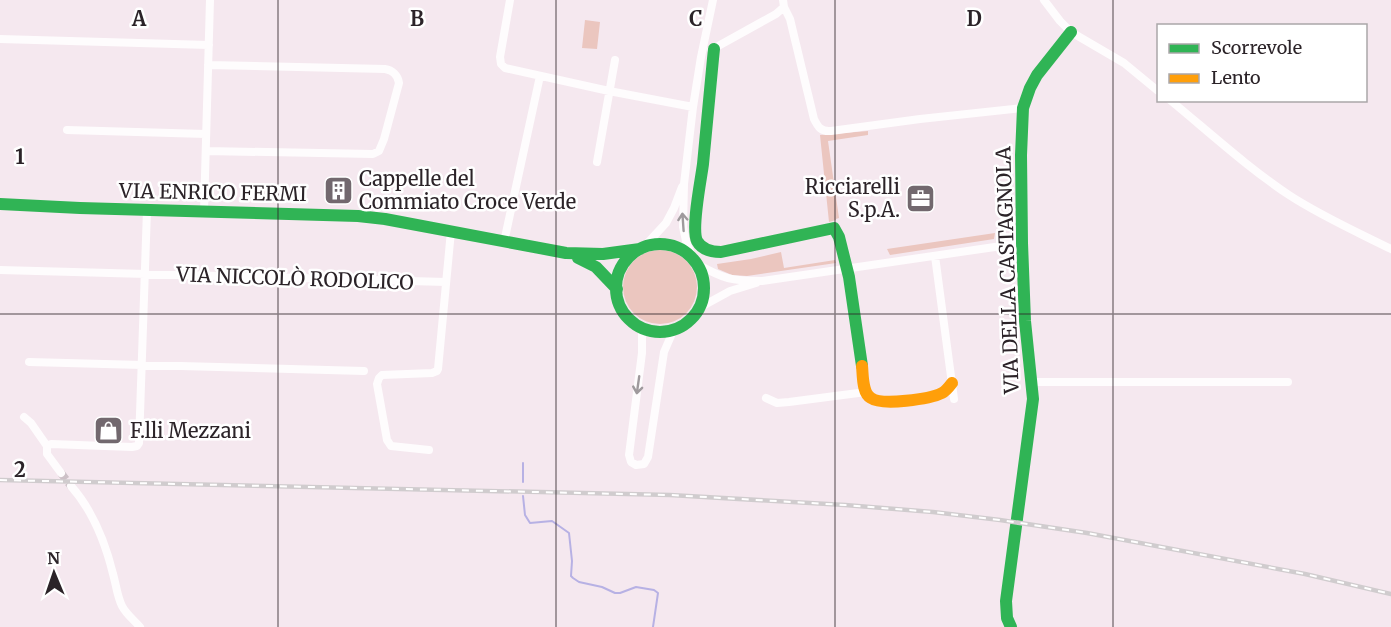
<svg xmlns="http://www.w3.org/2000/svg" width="1391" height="627" font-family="Merriweather,serif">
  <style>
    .green { fill: #ebc6bf }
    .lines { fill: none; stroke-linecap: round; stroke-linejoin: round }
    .stream { stroke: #b7b1e4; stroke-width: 2 }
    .street-tunnel { stroke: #cdc1c7; stroke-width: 8; stroke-dasharray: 8 4; stroke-linecap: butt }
    .street { stroke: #fefcfd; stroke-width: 8 }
    .fast { stroke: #30b455; stroke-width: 12 }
    .slow { stroke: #ff9f0a; stroke-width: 12 }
    .rail-casing { stroke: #d0ccce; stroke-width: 4.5 }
    .rail { stroke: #fff; stroke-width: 2; stroke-dasharray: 7; stroke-linecap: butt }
    .oneway { stroke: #9f9a9d }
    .grid { fill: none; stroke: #2b2328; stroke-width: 1.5; stroke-opacity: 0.55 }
    .labels { text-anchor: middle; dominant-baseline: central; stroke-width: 5; stroke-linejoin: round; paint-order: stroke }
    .poi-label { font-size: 20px; fill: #2b2328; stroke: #fff; text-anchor: start }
    .street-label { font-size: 20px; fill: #2b2328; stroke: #fff }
    .grid-label { font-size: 20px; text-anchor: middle; font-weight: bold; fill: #2b2328; stroke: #fff; stroke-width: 5; stroke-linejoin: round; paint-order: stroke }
  </style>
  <rect width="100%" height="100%" fill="#f5e8ef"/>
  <path class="green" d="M585,20L600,22L597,49L582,48Z
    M868,131V135L828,141L839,218L836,219V220L829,222L820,135Z
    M995,233L994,239L890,255L887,249Z
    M623 287a37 37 0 1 1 74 0a37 37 0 1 1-74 0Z
    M781,252L784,268L835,260L836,263L747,276L732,275L718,269L717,264L751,259Z"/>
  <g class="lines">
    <path class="stream" d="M523,463V482
      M523,496L525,515L530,523L552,521L569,533L572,561L571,576L573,578L579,582L602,587L615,593H620L636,587L654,590L658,593L653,627"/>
    <path class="street-tunnel" d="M61,473L71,486"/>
    <path class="street" d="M510,0L500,57L501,64L505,68L609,91L693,107
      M783,0L784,7L790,19L814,119C818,127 821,132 831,131L920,119L1023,108
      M1044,0L1060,21L1071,32L1124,63L1158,91
      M0,39L209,45
      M711,50L776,14L784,7
      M1170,100C1209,132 1247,167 1289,195C1321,216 1357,232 1391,249
      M67,130L206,134
      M206,151L373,154L379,151L384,139L399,83C398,75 392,70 385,69L208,65
      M597,162L615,60
      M204,211L210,0
      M504,242L540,76
      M643,248L666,223L674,208L682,187
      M935,256L954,399
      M693,259L686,241L683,227L684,184L693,107L701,57L713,0
      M697,264C724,279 731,281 762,281L1022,243
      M0,270L446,282
      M699,308L730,291L756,283
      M642,327V353L629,455L631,462L636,465L644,464L648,457L664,352L674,329
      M29,362L364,371
      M1031,382H1288
      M766,398L777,403L789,402L866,392
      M24,417L31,423L47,446
      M47,446L51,444L132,447L137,446L139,443L147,210
      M47,446V454L61,473
      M429,450L391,446L387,440L377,384L379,378L382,375L432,373L437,371L438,369L451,231
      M71,486C93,511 105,541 113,574C116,584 117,596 122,606C126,614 134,620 140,627"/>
    <path class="fast" d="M714,49C710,87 707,125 703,164C701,180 691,228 697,241C702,250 712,252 721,252L834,228L839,237L849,277L862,366
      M0,204L80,208L358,216L385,219L566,253L603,254L640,249
      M616 288a44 44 0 1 1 88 0a44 44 0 1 1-88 0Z
      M578,258L596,267L617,289
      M1011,627L1007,618L1006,601L1033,399L1025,321L1022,243L1021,155L1023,108L1030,88L1037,75L1071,32"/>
    <path class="slow" d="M862,366C863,375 862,393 871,398C882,406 930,399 942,393C946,391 949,387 952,383"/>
    <defs>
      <path id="rail" d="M0,480L670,495L845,505L933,512L1000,520L1087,533L1305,574L1391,594"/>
    </defs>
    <use href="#rail" class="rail-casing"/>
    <use href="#rail" class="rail"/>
  </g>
  <defs><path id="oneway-shaft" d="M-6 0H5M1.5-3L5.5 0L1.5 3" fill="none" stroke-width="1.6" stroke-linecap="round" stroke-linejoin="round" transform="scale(1.5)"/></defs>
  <g class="oneway">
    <use href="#oneway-shaft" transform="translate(683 222) rotate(-94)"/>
    <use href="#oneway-shaft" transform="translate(638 385) rotate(98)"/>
  </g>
  <path class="grid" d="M278,0V627M556,0V627M835,0V627M1113,0V627M0,314H1391"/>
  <defs>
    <symbol id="building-square" viewBox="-11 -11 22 22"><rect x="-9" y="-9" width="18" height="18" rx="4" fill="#72686e" stroke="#fff"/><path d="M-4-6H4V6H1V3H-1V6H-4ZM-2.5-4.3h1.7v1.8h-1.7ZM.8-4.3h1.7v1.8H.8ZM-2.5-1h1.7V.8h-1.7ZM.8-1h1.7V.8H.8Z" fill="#fff"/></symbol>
    <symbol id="office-square" viewBox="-11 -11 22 22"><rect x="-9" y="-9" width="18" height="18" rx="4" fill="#72686e" stroke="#fff"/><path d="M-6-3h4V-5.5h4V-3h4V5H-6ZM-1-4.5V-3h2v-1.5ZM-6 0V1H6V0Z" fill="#fff"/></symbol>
    <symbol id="shop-square" viewBox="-11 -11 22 22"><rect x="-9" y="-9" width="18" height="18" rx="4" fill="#72686e" stroke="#fff"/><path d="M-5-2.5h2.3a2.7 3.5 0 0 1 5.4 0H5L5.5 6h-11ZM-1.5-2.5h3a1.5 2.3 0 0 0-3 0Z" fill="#fff"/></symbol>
  </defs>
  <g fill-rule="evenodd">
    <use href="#building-square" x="322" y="174" width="33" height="33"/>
    <use href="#office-square" x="904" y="182" width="33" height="33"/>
    <use href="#shop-square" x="92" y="414" width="33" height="33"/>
  </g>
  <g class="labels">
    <g class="poi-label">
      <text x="359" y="178">Cappelle del<tspan x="359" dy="23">Commiato Croce Verde</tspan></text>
      <text x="900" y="186" text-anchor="end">Ricciarelli<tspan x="900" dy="23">S.p.A.</tspan></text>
      <text x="130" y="430">F.lli Mezzani</text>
    </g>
    <g class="street-label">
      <text transform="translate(213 192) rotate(1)">VIA ENRICO FERMI</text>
      <text transform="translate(1007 270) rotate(-92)">VIA DELLA CASTAGNOLA</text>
      <text transform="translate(295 278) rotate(2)">VIA NICCOLÒ RODOLICO</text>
    </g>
  </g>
  <g class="grid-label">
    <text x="139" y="26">A</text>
    <text x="417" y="26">B</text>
    <text x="696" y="26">C</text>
    <text x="974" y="26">D</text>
    <text x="20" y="164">1</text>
    <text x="20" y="477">2</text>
  </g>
  <rect x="1157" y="24" width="210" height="78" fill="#ffffff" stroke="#aaa7a9" stroke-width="1.5"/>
  <rect x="1169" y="44" width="30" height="9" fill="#30b455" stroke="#aaa7a9" stroke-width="1.5"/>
  <text x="1211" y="54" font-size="18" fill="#2b2328">Scorrevole</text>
  <rect x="1169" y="74" width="30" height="9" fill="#ff9f0a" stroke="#aaa7a9" stroke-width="1.5"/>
  <text x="1211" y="84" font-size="18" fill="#2b2328">Lento</text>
  <g transform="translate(54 573) rotate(358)" stroke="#ffffff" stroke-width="4.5" paint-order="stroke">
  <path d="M0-4.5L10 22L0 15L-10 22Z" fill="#2b2328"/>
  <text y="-9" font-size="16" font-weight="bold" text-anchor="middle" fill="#2b2328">N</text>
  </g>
</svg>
